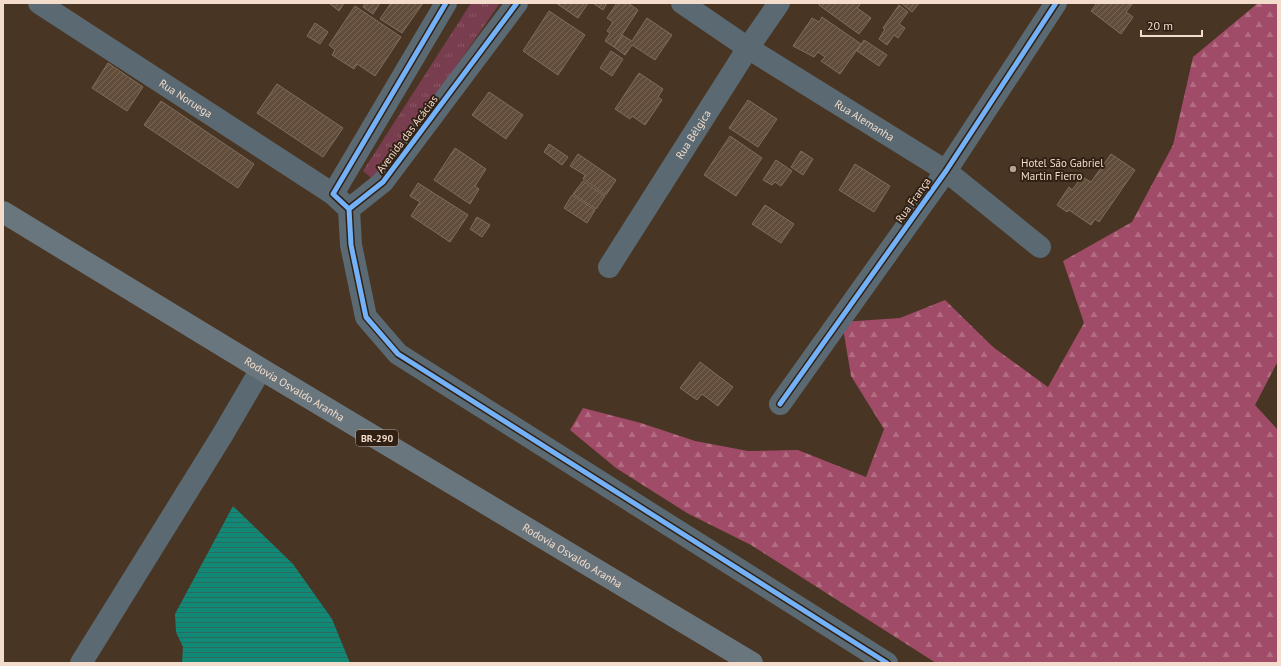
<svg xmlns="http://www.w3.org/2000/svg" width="1281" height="666" font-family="'PT Sans',sans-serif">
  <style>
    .grass { fill: url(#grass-tufts) }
    .forest { fill: url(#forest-firs) }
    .water { fill: url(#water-rules) }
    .building { fill: url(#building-hatch); stroke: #7e6e60 }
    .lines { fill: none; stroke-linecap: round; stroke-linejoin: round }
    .minor { stroke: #5b6a72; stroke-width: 22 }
    .highway { stroke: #6a767d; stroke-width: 22 }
    .cycleway-casing { stroke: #312014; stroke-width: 8 }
    .cycleway { stroke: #73b2f8; stroke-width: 5 }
    .poi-dot { fill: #b7a291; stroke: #312014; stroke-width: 1.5 }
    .labels { text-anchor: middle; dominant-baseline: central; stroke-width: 4; stroke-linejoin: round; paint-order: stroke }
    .shield { fill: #312014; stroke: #b9a494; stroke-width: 1 }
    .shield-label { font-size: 10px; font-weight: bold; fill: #f3dccb }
    .street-label { font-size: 11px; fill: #f3dccb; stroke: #312014 }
    .poi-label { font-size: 11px; fill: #f3dccb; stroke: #312014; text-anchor: start }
  </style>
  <defs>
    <pattern id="grass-tufts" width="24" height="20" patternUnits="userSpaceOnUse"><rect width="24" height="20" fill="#783d4e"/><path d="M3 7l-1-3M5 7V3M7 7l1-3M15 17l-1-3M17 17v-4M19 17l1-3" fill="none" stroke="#8c5866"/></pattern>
    <pattern id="forest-firs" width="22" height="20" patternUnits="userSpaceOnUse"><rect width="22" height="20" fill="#a04b67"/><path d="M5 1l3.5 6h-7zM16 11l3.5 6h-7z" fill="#b26d82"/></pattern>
    <pattern id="water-rules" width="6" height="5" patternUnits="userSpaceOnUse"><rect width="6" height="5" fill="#128876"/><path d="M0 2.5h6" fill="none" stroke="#286c5f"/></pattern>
    <pattern id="building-hatch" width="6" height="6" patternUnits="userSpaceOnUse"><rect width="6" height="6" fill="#624d3b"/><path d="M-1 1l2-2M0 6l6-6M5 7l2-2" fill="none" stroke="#796656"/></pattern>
  </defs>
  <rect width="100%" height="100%" fill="#483524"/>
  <path class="grass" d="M471,3H500L376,182L363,171Z"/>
  <path class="forest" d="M1258,3H1278V361L1255,405L1278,430V663H936L751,545L687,513L616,468L570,430L583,408L641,423L695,441L748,451L798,450L866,477L884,429L851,376L842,322L900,318L945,300L993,347L1048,387L1084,323L1063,261L1132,222L1173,145L1193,57Z"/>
  <path class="water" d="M233,506L293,564L332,619L350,663H182L183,647L176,632L175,614Z"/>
  <path class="building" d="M329,3H344L339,11Z
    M365,3H380L373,14L363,7Z
    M391,3H423L402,33L380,19Z
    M556,3H588L578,18Z
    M593,3H607L603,10Z
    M617,3H628L638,10L614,47L605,41L610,33L607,31L613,22L607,18Z
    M820,3H861L857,8L871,18L859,34L819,5Z
    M901,3H919L912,12Z
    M1097,3H1133L1126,12L1133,17L1121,34L1091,11Z
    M899,5L908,12L899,24L905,28L898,38L894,35L887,45L879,39L885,29L883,28Z
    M355,6L401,37L375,76L357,64L354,69L332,55L335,50L329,45Z
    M549,11L585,35L558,75L523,51Z
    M822,17L861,44L840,74L821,61L825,57L818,52L814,57L793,46L812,18L819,22Z
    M647,18L672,35L655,60L632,45L625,55L614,47L622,35L632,41Z
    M315,23L328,32L320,44L307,36Z
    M864,40L887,55L879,66L857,51Z
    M611,51L623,59L612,76L600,68Z
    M108,63L143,87L127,111L92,88Z
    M639,73L663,89L658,97L662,100L645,125L632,116L630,119L615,109Z
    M277,84L343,128L323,157L257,113Z
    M489,92L523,115L506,139L472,115Z
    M748,100L777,119L758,147L729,128Z
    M161,101L254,164L238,188L144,125Z
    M730,136L762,158L736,196L704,175Z
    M549,144L568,157L562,165L544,152Z
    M455,148L486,169L475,186L479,189L470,204L434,180Z
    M801,151L813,159L803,175L791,167Z
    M578,154L616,180L606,195L583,179L585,175L570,166Z
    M1111,154L1135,170L1099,222L1095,219L1091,225L1069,210L1067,212L1057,205L1069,187L1072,190L1082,177L1091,182Z
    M776,160L792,171L781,186L775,182L772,185L763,180Z
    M855,164L890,186L874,212L839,190Z
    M583,181L605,196L596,209L573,194Z
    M418,183L468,215L450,242L411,216L420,202L410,196Z
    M572,195L595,210L587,223L564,208Z
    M765,205L794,224L781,243L752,224Z
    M477,217L490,225L482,237L470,229Z
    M700,362L733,387L718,406L702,394L697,400L680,388Z"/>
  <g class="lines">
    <g class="minor">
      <path id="s1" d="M39,3L333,194"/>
      <path d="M446,3L333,194L349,209L383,182L517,3"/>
      <path id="s2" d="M682,3L748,48L946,171L1040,247"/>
      <path d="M349,209L351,245L366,317L398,354L887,663"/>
      <path id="s3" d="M609,267L748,48L779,3"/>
      <path d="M780,404L946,171L1056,3"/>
      <path d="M81,663L223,434L261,369"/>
    </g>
    <path class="highway" id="s4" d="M3,212L261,369L752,663"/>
    <defs>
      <path id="cycleway" d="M446,3L333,194L349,209L383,182L517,3
        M349,209L351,245L366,317L398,354L887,663
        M780,404L946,171L1056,3"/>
    </defs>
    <use href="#cycleway" class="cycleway-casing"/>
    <use href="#cycleway" class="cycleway"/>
  </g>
  <circle class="poi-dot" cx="1013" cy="169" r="4"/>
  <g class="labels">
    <rect class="shield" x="356" y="430" width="42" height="16" rx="3"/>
    <g class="shield-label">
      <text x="377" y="438">BR-290</text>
    </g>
    <g class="street-label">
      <text stroke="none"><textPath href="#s1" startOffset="175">Rua Noruega</textPath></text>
      <text stroke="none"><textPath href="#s2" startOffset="217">Rua Alemanha</textPath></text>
      <text transform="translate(407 134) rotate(-53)">Avenida das Acácias</text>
      <text stroke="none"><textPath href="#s3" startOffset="157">Rua Bélgica</textPath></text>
      <text transform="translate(913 200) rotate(-55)">Rua França</text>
      <text stroke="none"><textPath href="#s4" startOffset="341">Rodovia Osvaldo Aranha</textPath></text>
      <text stroke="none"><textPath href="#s4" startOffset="665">Rodovia Osvaldo Aranha</textPath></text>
    </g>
    <g class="poi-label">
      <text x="1021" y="163">Hotel São Gabriel<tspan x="1021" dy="13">Martin Fierro</tspan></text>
    </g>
  </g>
  <rect width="1281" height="666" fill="none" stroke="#f3dccb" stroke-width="8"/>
  <path d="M1141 30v6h61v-6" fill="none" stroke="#f3dccb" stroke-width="2"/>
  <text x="1147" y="30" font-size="12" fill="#f3dccb" stroke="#312014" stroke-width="3" paint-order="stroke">20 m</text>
</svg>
